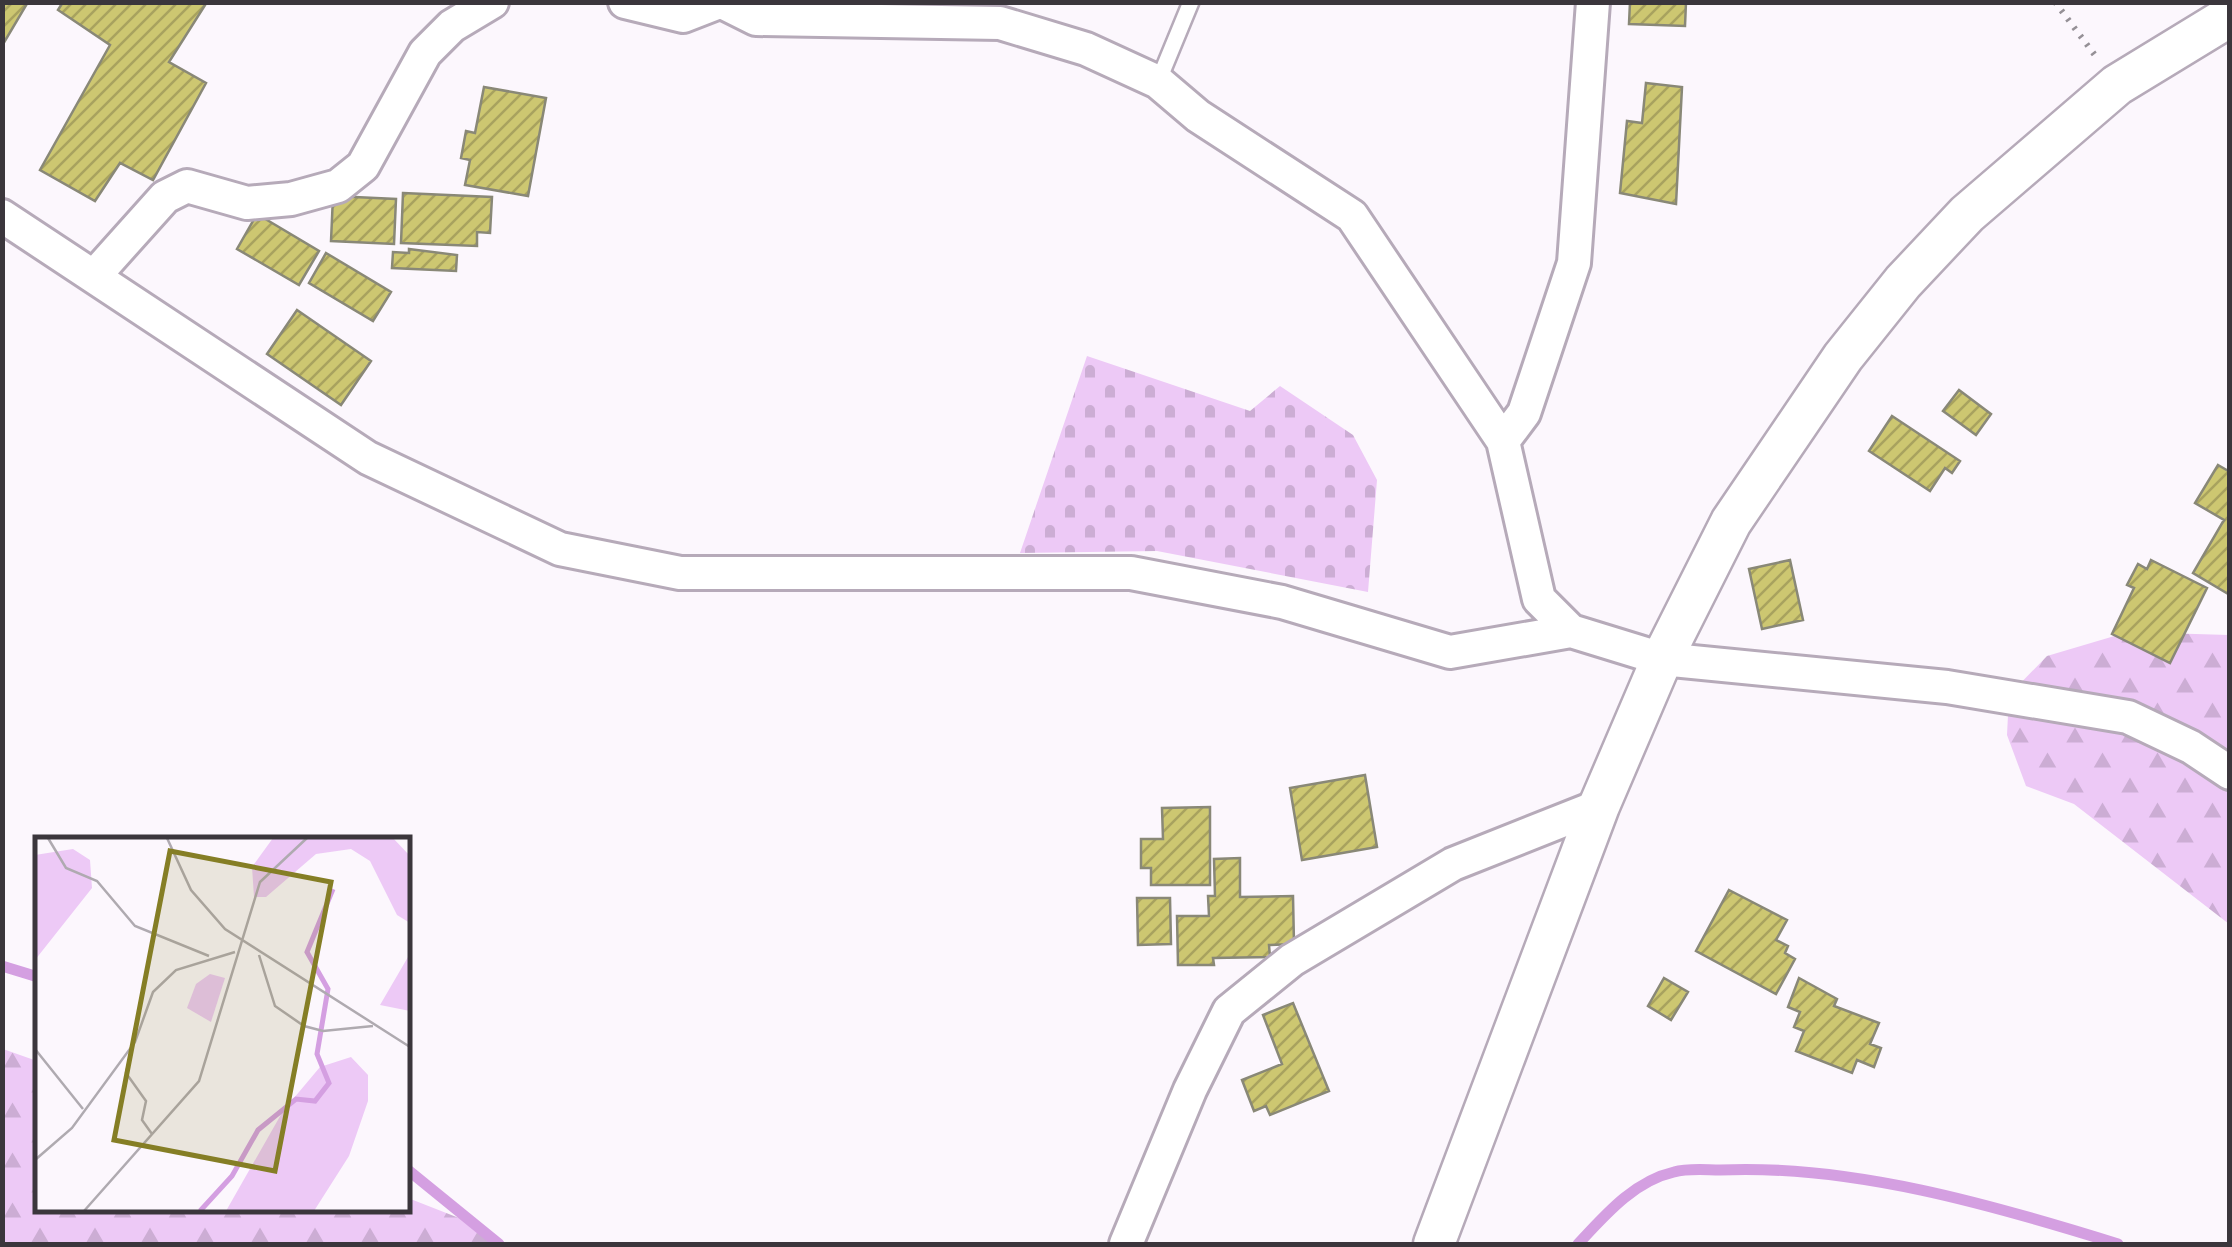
<svg xmlns="http://www.w3.org/2000/svg" width="2232" height="1247" font-family="Signika,sans-serif">
  <style>
    .forest { fill: url(#forest-firs) }
    .cemetery { fill: url(#cemetery-stones) }
    .lines { fill: none; stroke-linecap: round; stroke-linejoin: round }
    .stream { stroke: #d49fe1; stroke-width: 11 }
    .building { fill: url(#building-hatch); stroke: #898877; stroke-width: 2.5 }
    .service-casing { stroke: #b6aab9; stroke-width: 20 }
    .minor-casing { stroke: #b6aab9; stroke-width: 38 }
    .tertiary-casing { stroke: #b6aab9; stroke-width: 45 }
    .path { stroke: #959096; stroke-width: 6; stroke-dasharray: 2.5 8; stroke-linecap: butt }
    .service { stroke: #fff; stroke-width: 15 }
    .minor { stroke: #fff; stroke-width: 32 }
    .tertiary { stroke: #fff; stroke-width: 40 }
    .inset-river { fill: none; stroke: #d49fe1; stroke-width: 5 }
    .inset-road { fill: none; stroke: #afaab0; stroke-width: 2.5 }
    .view { fill: #857e25; fill-opacity: 0.15; stroke: #857e25; stroke-width: 5 }
    .inset-edge { fill: none; stroke: #3b363c; stroke-width: 5 }
  </style>
  <defs>
    <pattern id="forest-firs" width="22" height="20" patternUnits="userSpaceOnUse" patternTransform="scale(2.5)"><rect width="22" height="20" fill="#edc9f6"/><path d="M5 1l3.5 6h-7zM16 11l3.5 6h-7z" fill="#ccadd4"/></pattern>
    <pattern id="cemetery-stones" width="16" height="16" patternUnits="userSpaceOnUse" patternTransform="scale(2.5)"><rect width="16" height="16" fill="#edc9f6"/><path d="M2 7V4a2 2 0 0 1 4 0v3zM10 15v-3a2 2 0 0 1 4 0v3z" fill="#ccadd4"/></pattern>
    <pattern id="building-hatch" width="6" height="6" patternUnits="userSpaceOnUse" patternTransform="scale(2.5)"><rect width="6" height="6" fill="#cdc771"/><path d="M-1 1l2-2M0 6l6-6M5 7l2-2" fill="none" stroke="#a8a25e"/></pattern>
  </defs>
  <rect width="100%" height="100%" fill="#fcf7fd"/>
  <path class="forest" d="M2128,632L2229,635V924L2074,804L2026,786L2007,735L2009,695L2047,656Z
    M3,1049L37,1061L38,1210H408V1198L459,1218L506,1244H3Z"/>
  <path class="cemetery" d="M1087,356L1250,411L1280,386L1353,435L1377,480L1368,592L1157,551L1020,553Z"/>
  <g class="lines">
    <path class="stream" d="M2,966L38,977
      M408,1170L499,1244
      M1578,1244C1605,1215 1634,1181 1674,1172C1688,1168 1706,1170 1720,1170C1851,1164 1993,1205 2118,1244"/>
  </g>
  <path class="building" d="M2,2H28L2,46Z
    M63,2H207L169,62L206,83L153,180L120,163L95,201L40,170L110,45L58,10Z
    M1630,2H1686L1685,26L1629,24Z
    M1646,83L1682,87L1676,204L1620,193L1627,121L1642,123Z
    M484,87L546,98L528,196L465,185L470,160L461,158L466,131L475,133Z
    M403,193L492,197L490,233L477,232V246L401,243Z
    M333,196L396,199L394,244L331,241Z
    M257,214L319,251L299,285L237,249Z
    M409,249L457,255L456,271L392,268L393,252L409,253Z
    M326,253L391,292L373,321L309,283Z
    M297,310L371,361L341,405L267,354Z
    M1959,390L1991,414L1976,435L1943,411Z
    M1892,416L1960,461L1952,473L1945,468L1930,491L1869,451Z
    M2218,465L2230,472V595L2193,573L2224,520L2195,503Z
    M1790,560L1803,620L1762,629L1749,569Z
    M2151,560L2207,588L2170,663L2112,634L2134,588L2127,585L2138,564L2147,569Z
    M1365,775L1377,847L1302,860L1290,788Z
    M1210,807V885H1151V868H1141V839H1163L1162,808Z
    M1240,858V897L1293,896L1294,944L1269,945L1270,957L1213,958L1214,965H1178L1177,916H1209L1208,896H1215L1214,859Z
    M1729,890L1787,920L1776,940L1788,946L1785,953L1795,959L1776,994L1696,951Z
    M1137,898H1170L1171,944L1138,945Z
    M1664,978L1688,992L1671,1020L1648,1006Z
    M1799,978L1837,999L1834,1006L1879,1023L1870,1044L1881,1048L1874,1067L1857,1060L1852,1073L1796,1051L1804,1031L1794,1027L1800,1012L1788,1007Z
    M1293,1003L1329,1091L1270,1115L1266,1106L1254,1111L1242,1080L1282,1064L1263,1015Z"/>
  <g class="lines">
    <defs>
      <path id="service" d="M1158,82L1191,2"/>
      <path id="minor" d="M625,2L683,16L719,2
        M722,2L756,19L1000,23L1086,49L1158,82L1198,116L1352,216L1503,441L1539,599L1571,631
        M2,216L368,458L560,549L680,573H1131L1282,602L1450,652L1571,631L1662,659L1947,687L2128,717L2191,747L2230,773
        M96,274L165,197L187,186L247,203L291,199L338,186L363,166L425,53L452,26L492,2
        M1503,441L1524,413L1574,263L1593,2
        M1126,1244L1190,1090L1229,1011L1292,960L1453,864L1599,806"/>
      <path id="tertiary" d="M1434,1244L1599,806L1662,659L1731,522L1843,357L1903,282L1967,214L2117,85L2230,16"/>
    </defs>
    <use href="#service" class="service-casing"/>
    <use href="#minor" class="minor-casing"/>
    <use href="#tertiary" class="tertiary-casing"/>
    <path class="path" d="M2055,2L2097,58"/>
    <use href="#service" class="service"/>
    <use href="#minor" class="minor"/>
    <use href="#tertiary" class="tertiary"/>
  </g>
  <g transform="translate(35 837)">
    <rect width="375" height="375" fill="#fcf7fd"/>
    <path d="M238,1H358L375,19V86L362,78L335,24L316,12L281,17L231,60H219L217,30ZM38,12L55,23L57,51L0,123V18ZM375,118V174L345,168L373,120ZM316,220L333,238V264L314,319L279,374H191L248,274L285,230Z" fill="#edc9f6"/>
    <path d="M175,137L190,141L176,185L152,171L161,147Z" fill="#edc9f6"/>
    <path class="inset-river" d="M165,374L197,339L223,293L261,262L280,264L294,246L282,217L293,152L272,115L298,52"/>
    <path class="inset-road" d="M13,1L31,31L62,44L100,89L174,119M132,1L156,53L190,92L375,210M224,118L240,169L269,189L288,194L338,189M97,210L91,236L111,264L107,283L117,297M0,212L48,272M0,323L37,291L100,205L118,155L141,133L200,115M49,374L164,244L225,45L272,1"/>
    <path class="view" d="M135,14L296,45L240,334L79,303Z"/>
    <rect width="375" height="375" class="inset-edge"/>
  </g>
  <rect width="2232" height="1247" fill="none" stroke="#3b363c" stroke-width="10"/>
</svg>
